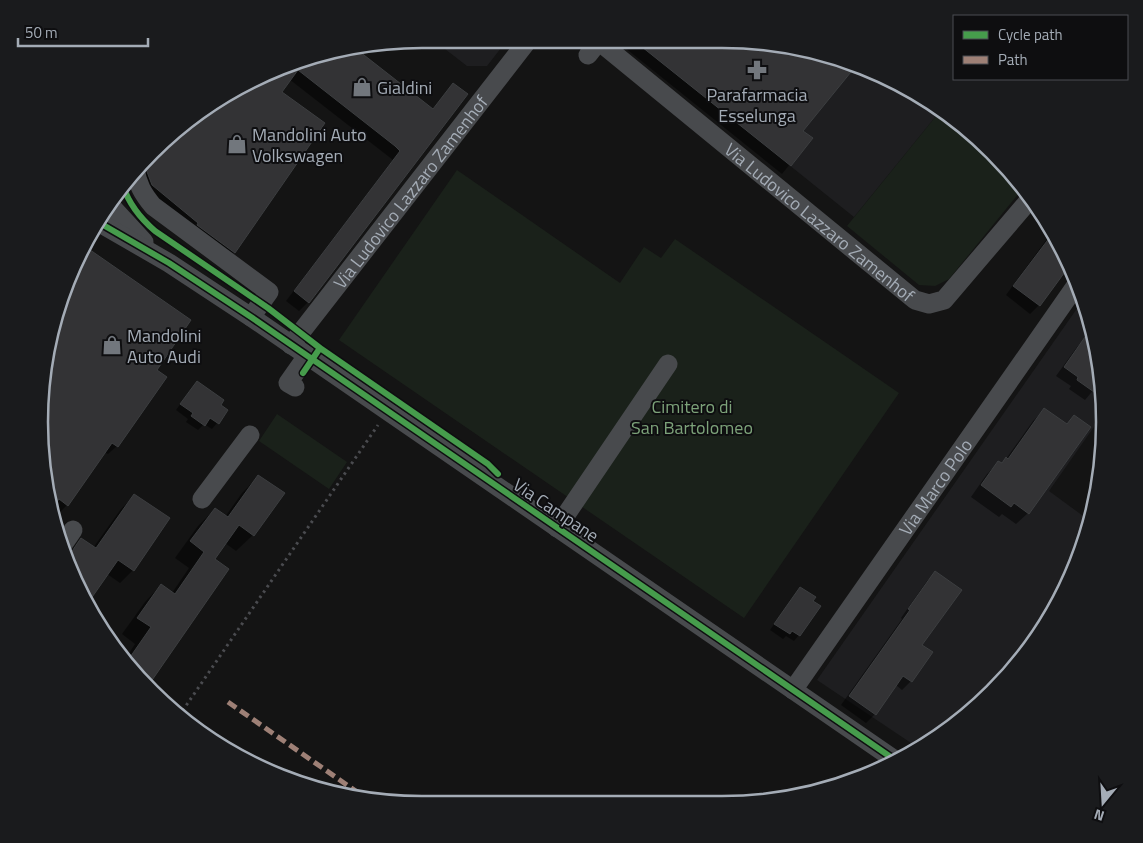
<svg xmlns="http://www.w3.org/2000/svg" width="1143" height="843" font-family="'Titillium Web',sans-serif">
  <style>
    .built { fill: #1e1e20 }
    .green { fill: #1a211a }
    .shadow { fill: #0007 }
    .building { fill: #333335; stroke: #3c3e40 }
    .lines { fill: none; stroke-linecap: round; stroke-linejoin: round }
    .path { stroke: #4a4b4f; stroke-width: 3; stroke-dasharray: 2.5 4; stroke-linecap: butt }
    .minor { stroke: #484a4d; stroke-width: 19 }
    .quiet { stroke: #9e8076; stroke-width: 5; stroke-dasharray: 10 5; stroke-linecap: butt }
    .cycleway-casing { stroke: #0e0e10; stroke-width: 9 }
    .cycleway { stroke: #469c4c; stroke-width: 6 }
    .labels { text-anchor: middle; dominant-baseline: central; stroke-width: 4; stroke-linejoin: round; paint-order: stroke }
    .poi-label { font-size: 18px; fill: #a4acb6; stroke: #0e0e10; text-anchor: start }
    .street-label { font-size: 18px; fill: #a4acb6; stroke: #0e0e10 }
    .park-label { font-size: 18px; fill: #7da37a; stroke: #0e0e10 }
    .rim { fill: none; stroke: #a4acb6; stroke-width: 2.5 }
  </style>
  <rect width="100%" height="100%" fill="#141414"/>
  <path class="built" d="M432,39H508L487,66H467Z
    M632,39H722L820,52L934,103L941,110L854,217Z
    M1083,300L1091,322L1103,396V414L1049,491L1090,521L1084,544L1053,613L1009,674L955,725L917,747L817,680Z"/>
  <path class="green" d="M941,110L1024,187L949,279L935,286L919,285L847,226Z
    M457,170L620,283L644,247L661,258L675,239L899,393L744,618L339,340Z
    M277,414L347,462L329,489L259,441Z"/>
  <path class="shadow" d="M614,39H722L820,52L854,67L801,131L811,138L782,174Z
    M361,47L357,51L432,110L453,85L466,95L308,302L299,311L286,301L393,160L289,79L280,92L234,252L225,261L144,194L134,169L209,103L322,52Z
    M1052,232L1065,252L1039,305L1030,314L1006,295Z
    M1086,338L1095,345L1101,381L1085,400L1069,389L1071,386L1056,376L1077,347Z
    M155,370L117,446L108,454L104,452L67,505L59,513L52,509L42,471V371Z
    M192,388L227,411L212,429L204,424L198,430L186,422L188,419L176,410Z
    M1044,410L1066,425L1074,417L1089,428L1028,513L1016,524L1002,514L999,517L971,497L987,474L999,462L1001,464L1006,459L1033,421Z
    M258,477L253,535L236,551L225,543L213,559L227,570L147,685L124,661L135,644L122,634L145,602L161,585L172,593L189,568L175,558L198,526L215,509L225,517L242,493Z
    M134,496L133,570L120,583L107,574L88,602L68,568L65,557L81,540L93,548L121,509Z
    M935,573L921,645L911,681L902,690L896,685L875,714L866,723L841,705L902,619L901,618L927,581Z
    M800,588L799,635L794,641L786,636L783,639L770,630Z"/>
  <path class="building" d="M632,39H722L820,52L855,67L803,131L813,138L791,166Z
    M355,48L433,109L453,83L468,94L309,303L294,291L400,151L395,146L298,70L282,92L325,123L235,253L197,225L198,223L152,185L143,161L209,103L322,52Z
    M1053,233L1065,252L1070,265L1040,306L1013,286Z
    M83,245L191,320L157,370L167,377L118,447L112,443L68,506L59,499L52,508L42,471V371L78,252Z
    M1085,337L1095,343L1101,383L1094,392L1077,380L1078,377L1064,367Z
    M197,381L224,400L221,405L228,410L219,424L210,418L205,426L191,416L193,413L180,404Z
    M1044,408L1067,424L1074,415L1091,427L1029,514L1014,503L1011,507L981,485L998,461L1002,463L1006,457L1008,459Z
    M258,475L285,493L254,536L239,525L215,559L229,569L148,686L126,663L151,627L137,618L161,584L175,594L204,552L190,541L215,508L228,517Z
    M134,494L170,518L134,571L118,560L88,603L68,568L66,560L81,538L96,548Z
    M935,571L962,590L922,645L933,652L912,682L903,676L876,715L849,696L910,610L908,609Z
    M800,587L816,597L813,601L821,606L800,636L792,631L790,634L774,624Z"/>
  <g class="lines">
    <path class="path" d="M179,716L378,425"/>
    <g class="minor">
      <path id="s1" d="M596,39L915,300L929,304L944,300L1031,198"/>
      <path d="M588,55L599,41"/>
      <path d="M135,168C137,184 143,194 153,206L269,292L251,317"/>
      <path d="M110,205L144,242"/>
      <path d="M98,222L169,263L251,317L895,760"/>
      <path id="s2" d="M291,345L529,39"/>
      <path d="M295,387L288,383L307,356"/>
      <path d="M202,499L250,435"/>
      <path d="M557,528L668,364"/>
      <path d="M62,546L73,530"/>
      <path id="s3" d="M793,690L1077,284"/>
    </g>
    <path class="quiet" d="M228,702L367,799"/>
    <defs>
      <path id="cycleway" d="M123,186C129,204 140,218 155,231L268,308L320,348
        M98,222L169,263L251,317L895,760
        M303,373L320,348L488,464L498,474"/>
    </defs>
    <use href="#cycleway" class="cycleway-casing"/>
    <use href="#cycleway" class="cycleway"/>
  </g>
  <defs>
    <symbol id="pharmacy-bare" viewBox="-9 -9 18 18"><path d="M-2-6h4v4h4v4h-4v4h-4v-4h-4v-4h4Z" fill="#72777d" stroke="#0e0e10" stroke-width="2.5" paint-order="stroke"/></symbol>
    <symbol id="shop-bare" viewBox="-9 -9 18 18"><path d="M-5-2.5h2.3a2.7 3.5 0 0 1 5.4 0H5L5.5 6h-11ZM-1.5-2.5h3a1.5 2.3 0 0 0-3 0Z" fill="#72777d" stroke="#0e0e10" stroke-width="2.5" paint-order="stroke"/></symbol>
  </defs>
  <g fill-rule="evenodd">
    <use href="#pharmacy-bare" x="743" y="56" width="28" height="28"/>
    <use href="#shop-bare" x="348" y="73" width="28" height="28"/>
    <use href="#shop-bare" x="223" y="130" width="28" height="28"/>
    <use href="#shop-bare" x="98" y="331" width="28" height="28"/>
  </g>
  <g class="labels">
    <g class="poi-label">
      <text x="377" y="87">Gialdini</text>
      <text x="757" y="94" text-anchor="middle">Parafarmacia<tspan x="757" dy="21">Esselunga</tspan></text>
      <text x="252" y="134">Mandolini Auto<tspan x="252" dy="21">Volkswagen</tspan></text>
      <text x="127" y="335">Mandolini<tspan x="127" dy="21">Auto Audi</tspan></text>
    </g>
    <g class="street-label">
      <text stroke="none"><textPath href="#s2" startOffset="194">Via Ludovico Lazzaro Zamenhof</textPath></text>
      <text stroke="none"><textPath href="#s1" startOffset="289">Via Ludovico Lazzaro Zamenhof</textPath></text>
      <text stroke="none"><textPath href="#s3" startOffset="248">Via Marco Polo</textPath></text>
      <text transform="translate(556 510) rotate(34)">Via Campane</text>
    </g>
    <g class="park-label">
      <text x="692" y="406">Cimitero di<tspan x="692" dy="21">San Bartolomeo</tspan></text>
    </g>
  </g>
  <path d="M0 0H1143V843H0ZM422 48H722A374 374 0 0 1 1096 422V422A374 374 0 0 1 722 796H422A374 374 0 0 1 48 422V422A374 374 0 0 1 422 48Z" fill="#1a1b1d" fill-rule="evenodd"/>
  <path class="rim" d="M422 48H722A374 374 0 0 1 1096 422V422A374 374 0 0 1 722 796H422A374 374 0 0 1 48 422V422A374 374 0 0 1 422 48Z"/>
  <rect x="953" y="15" width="175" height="65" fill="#0e0e10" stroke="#4a4d52"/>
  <rect x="963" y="31" width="25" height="8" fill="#469c4c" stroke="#4a4d52"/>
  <text x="998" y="40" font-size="15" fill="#a4acb6">Cycle path</text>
  <rect x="963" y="56" width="25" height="8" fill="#9e8076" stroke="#4a4d52"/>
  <text x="998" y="65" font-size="15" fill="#a4acb6">Path</text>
  <g transform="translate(1103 803) rotate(198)" stroke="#0e0e10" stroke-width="4" paint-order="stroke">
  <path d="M0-4L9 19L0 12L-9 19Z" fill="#a4acb6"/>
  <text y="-8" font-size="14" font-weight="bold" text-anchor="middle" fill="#a4acb6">N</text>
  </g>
  <path d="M18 38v8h130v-8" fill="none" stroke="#a4acb6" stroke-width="2.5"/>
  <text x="25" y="38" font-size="15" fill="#a4acb6" stroke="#0e0e10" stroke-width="4" paint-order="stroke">50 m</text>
</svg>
